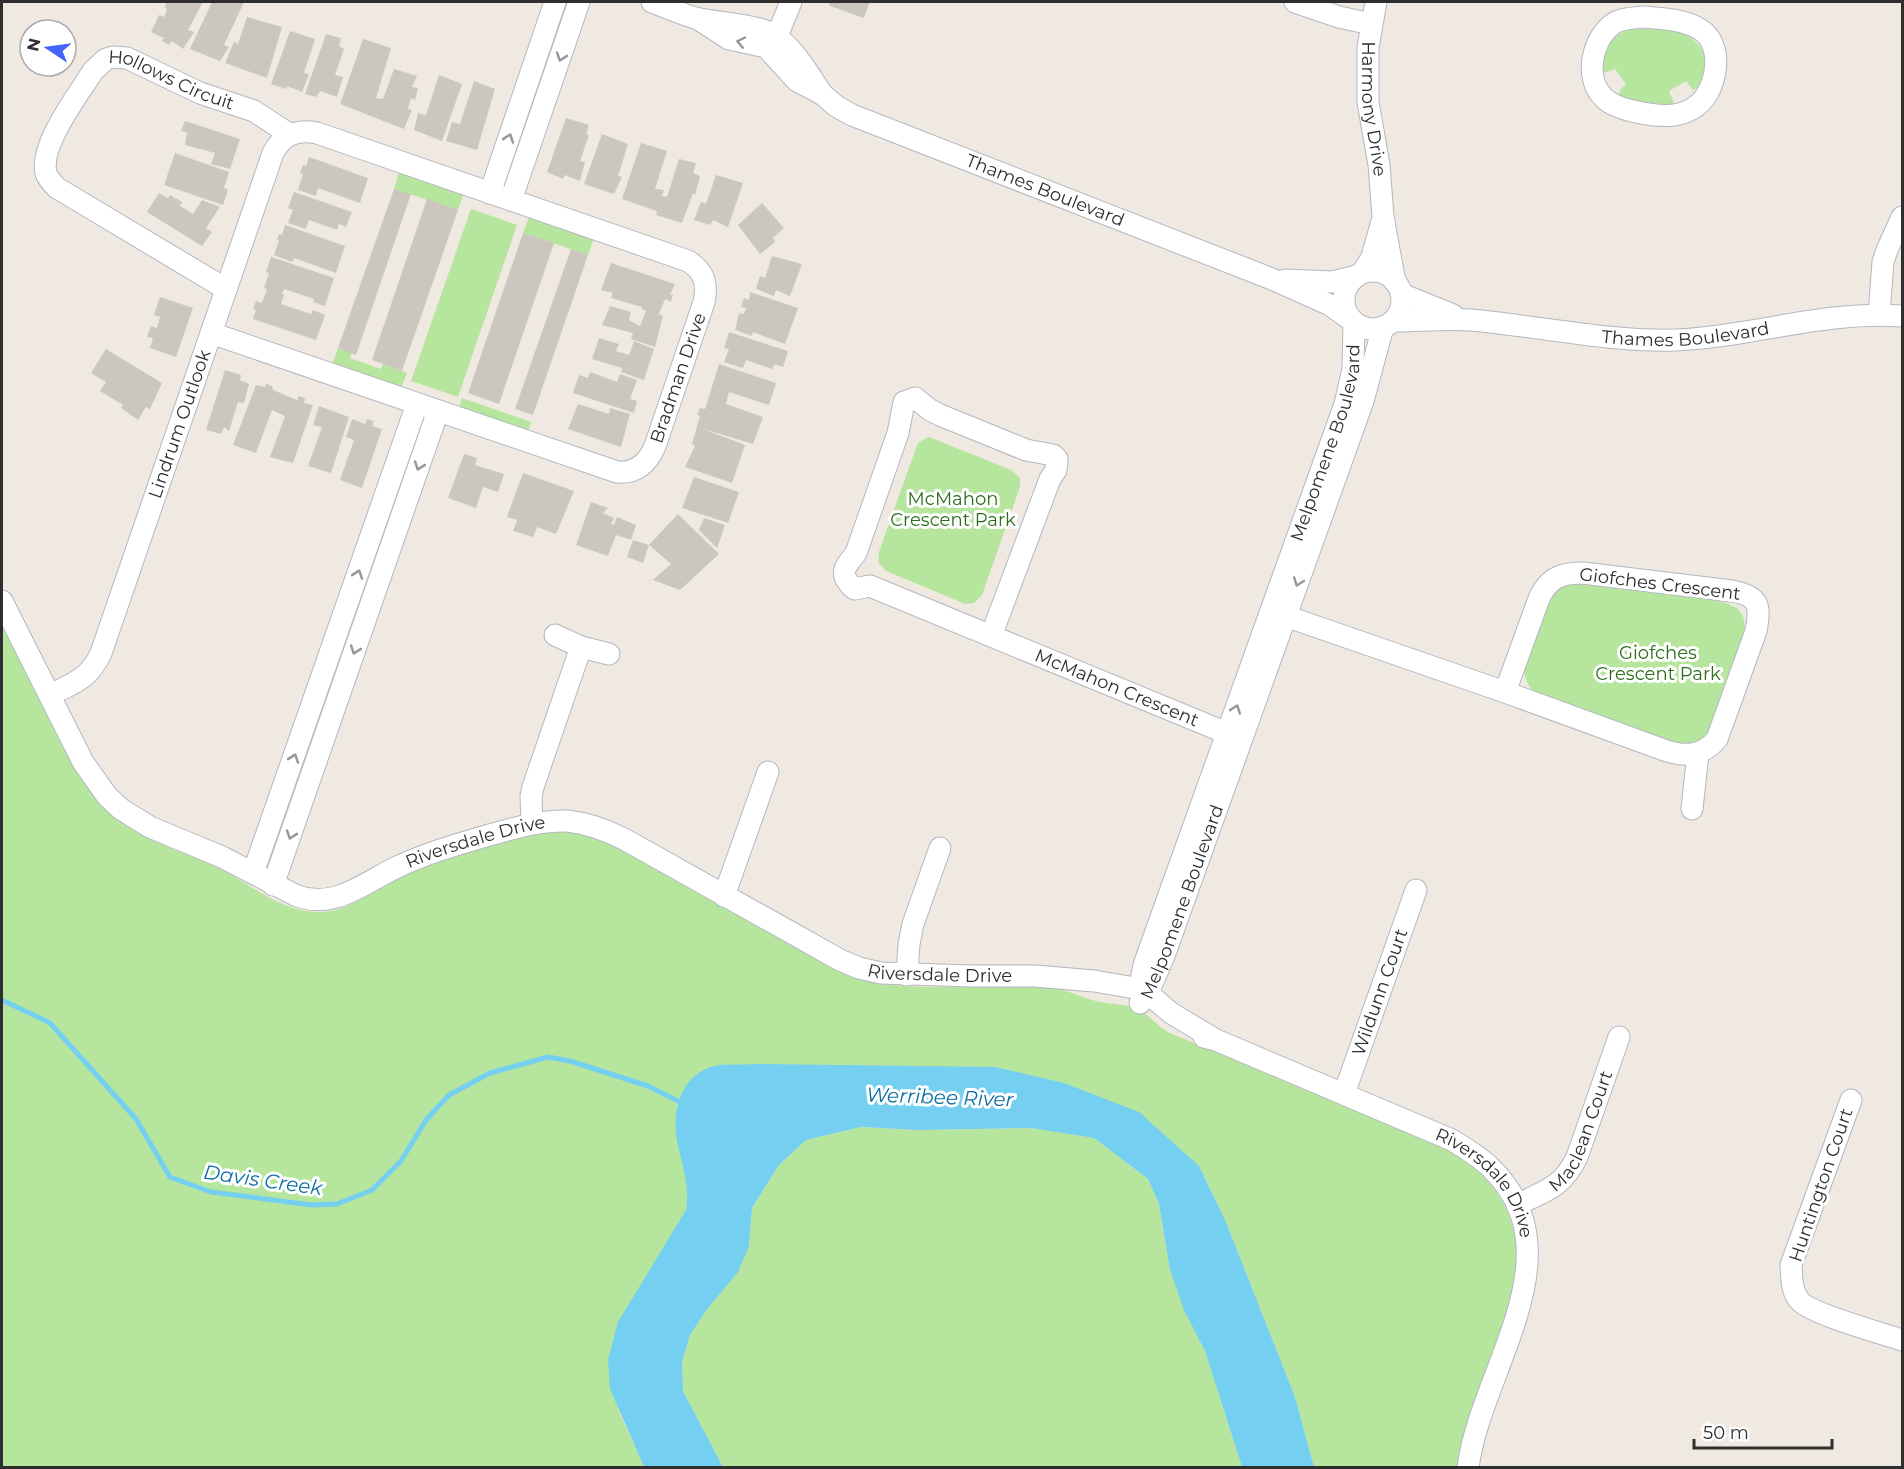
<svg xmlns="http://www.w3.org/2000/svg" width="1904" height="1469" font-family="Montserrat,sans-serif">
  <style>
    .green { fill: #b6e59e }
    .water { fill: #75cff0 }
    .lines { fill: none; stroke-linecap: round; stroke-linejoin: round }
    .stream { stroke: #75cff0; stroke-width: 5 }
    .building { fill: #cbc7bf }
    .minor-casing { stroke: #b4b7c1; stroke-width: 23 }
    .minor { stroke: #fff; stroke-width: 21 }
    .oneway { stroke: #969696 }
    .labels { text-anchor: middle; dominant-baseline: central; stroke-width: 6; stroke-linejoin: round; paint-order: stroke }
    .street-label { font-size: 18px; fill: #2e2e2e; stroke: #fff }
    .park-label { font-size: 18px; fill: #2c6e1b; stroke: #fff }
    .water-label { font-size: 20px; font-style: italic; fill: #0d6fa3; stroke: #fff }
  </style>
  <rect width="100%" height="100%" fill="#efe9e1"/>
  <path class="green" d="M1659,28C1696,34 1715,48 1699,87L1693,90L1686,81L1669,91L1674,103L1669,105L1633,101L1621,97L1619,94L1621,89L1626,84L1615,69L1605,73L1602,69C1606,29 1626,29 1659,28Z
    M399,172L464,193L458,210L394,189Z
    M471,209L517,225L458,397L411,381Z
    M529,217L594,238L588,255L523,233Z
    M338,348L352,353L350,358L381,369L383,364L407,373L401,388L332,365Z
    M462,398L531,422L528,432L459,408Z
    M929,437L1011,470L1020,478V487L982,595L974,603L965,604L886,571L878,562L879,552L916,448L919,442Z
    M1574,583L1710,599C1731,604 1748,607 1744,633L1710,729C1703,742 1695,744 1682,746L1535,693C1528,686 1525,679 1524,670L1551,595L1560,586Z
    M2,621C17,652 32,684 48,715C68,757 85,798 125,825C156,846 195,855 228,873C261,892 295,920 336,910C357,904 374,890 393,881C437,861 529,826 576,833C593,836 608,843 623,851L846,975C916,998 982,979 1052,988C1068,990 1081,997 1096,1001C1109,1005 1124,1003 1137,1009C1149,1014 1158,1027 1170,1033L1447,1149C1487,1172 1515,1206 1517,1253C1517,1261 1518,1269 1517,1276C1506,1342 1465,1401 1458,1467H1314L1295,1397L1226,1222L1199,1166L823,1066L753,1064L678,1101L676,1119L677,1138L687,1178L688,1195L686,1210L649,1273L618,1409L644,1467H2Z
    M861,1127L918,1130L1031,1128L1094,1138L1148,1179L1159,1204L1170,1270L1185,1310L1205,1351L1242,1467H723L683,1391L682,1362L690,1335L749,1246L752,1208L779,1165L806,1140Z"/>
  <path class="water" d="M753,1064L995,1067L1064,1083L1139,1112L1199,1166L1226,1222L1295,1397L1314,1467H1242L1205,1351L1184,1310L1170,1270L1159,1204L1148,1179L1094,1138L1031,1128L918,1130L861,1127L806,1140L779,1165L752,1208L749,1246L738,1272L708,1308L690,1335L682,1362L683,1391L723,1467H644L610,1389L608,1360L618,1322L686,1210C690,1185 682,1165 677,1141C671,1108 683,1070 720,1065C731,1064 742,1065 753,1064Z"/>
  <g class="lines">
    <path class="stream" d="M2,1000L50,1023L136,1119L170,1177L211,1192L311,1205L337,1204L372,1190L401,1161L426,1120L449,1095L490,1073L548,1057L570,1061L648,1086L684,1104"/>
  </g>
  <path class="building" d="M167,2H203L188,30L194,32L183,49L172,41L169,45L162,41L164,38L151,32L159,15L164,17L167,10L165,7Z
    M212,2H244L224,45L229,47L220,61L190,49Z
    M828,2H870L864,18L830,6Z
    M247,17L282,27L267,78L225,63L234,42L238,44Z
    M290,31L315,39L304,73L309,74L302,92L287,86L286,89L271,84Z
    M326,34L341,38L339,46L344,49L335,75L343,77L337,97L320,91L316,97L305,94Z
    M363,39L391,48L376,98L383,99L394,69L417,76L412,87L418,88L415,100L411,98L408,109L412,110L404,129L340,104Z
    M439,75L462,84L442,141L414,130L418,113L426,115Z
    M474,81L495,89L477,150L446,141L452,122L460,124Z
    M566,118L589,125L586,134L589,135L580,161L585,162L580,181L565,175L563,179L547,172Z
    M185,121L240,139L230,169L211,164L215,153L185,145L187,132L181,131Z
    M602,134L628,144L618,176L622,177L614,194L584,184Z
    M641,143L667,151L655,189L664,190L662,196L667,197L679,159L696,163L693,173L700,176L695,195L693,193L682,223L656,215L657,211L622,199Z
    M175,153L229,172L224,188L228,190L223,205L164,185Z
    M309,157L368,178L360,203L318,188L316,196L298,190L303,174L300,173L303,165L306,166Z
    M716,175L743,183L728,227L713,220L710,225L694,220L701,202L706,204Z
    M394,189L411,194L356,355L338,348Z
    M294,192L352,212L346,227L339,224L337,230L309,220L306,229L288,223L293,210L288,208Z
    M159,193L168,198L170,195L182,202L180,206L193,214L202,200L220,207L206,228L212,232L202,246L147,212Z
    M427,199L458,210L402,371L372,360Z
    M762,203L784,228L773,238L775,242L760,254L738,225Z
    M285,225L345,246L336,273L294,258L292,262L274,255L279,240H277L279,234L282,235Z
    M523,233L554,243L499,404L468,393Z
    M571,249L588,255L533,415L515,409Z
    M772,256L802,264L790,296L776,290L774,296L756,289L760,276L765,278Z
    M271,257L334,278L325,306L313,302L314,299L284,289L282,294L284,295L281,304L311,314L313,310L325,315L316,340L253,319L256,310L253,309L256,301L262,303L267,289L264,288L269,273L266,272Z
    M611,263L675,284L670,295H673L671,302L665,299L659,314L663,316L655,347L631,339L633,333L602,325L610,306L631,312L629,320L640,326L646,311L642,309V307L611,298L613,293L601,290Z
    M750,292L798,308L785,344L753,332L752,336L735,330L739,313L744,314L746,308L741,307L744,298L749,300Z
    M160,297L193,308L176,357L150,348L153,338L147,337L151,326L157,328L160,317L154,315Z
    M729,332L788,351L783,367L775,364L772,369L746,360L743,368L724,362L729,349L724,348Z
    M599,338L619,344L616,351L629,355L634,341L654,349L644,380L621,372L622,368L592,359Z
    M106,349L162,383L150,409L146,407L138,420L121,408L123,405L100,391L106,382L91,373Z
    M719,364L776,383L769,405L729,392L726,404L763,417L753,444L703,429L745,445L732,483L685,467L695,446L692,444L700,416L697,415L700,408L705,409Z
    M225,370L241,375L240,380L249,384L244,403L238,402L229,431L224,427L221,434L206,430Z
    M590,372L617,382L620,374L637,380L630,399L637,401L634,413L573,393L579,375L588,378Z
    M266,384L272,386L273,390L297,400L299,396L305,398L304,403L313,405L293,463L270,457L285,416L272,410L256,453L233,445L256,385L265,387Z
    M578,404L609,414L610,408L630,414L621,447L568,429Z
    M319,406L349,417L331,473L308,466L322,427L313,425Z
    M352,419L365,424L367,419L374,421L372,426L382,429L362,488L340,480L354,440L346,437Z
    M464,454L477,458L475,465L504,474L498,492L483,487L476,508L448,498Z
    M523,473L574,491L556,534L537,527L533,537L513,531L517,520L507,517Z
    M694,477L739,492L728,523L682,508Z
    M591,502L608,508L603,513L614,518L611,524L614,525L617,517L636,525L631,540L616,535L608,556L576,545Z
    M678,514L719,554L680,590L653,580L671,564L649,545Z
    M704,518L725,525L717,548L699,530Z
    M633,540L649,545L643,563L627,557Z"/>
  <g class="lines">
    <defs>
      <g id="minor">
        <path d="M652,2C667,7 684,16 700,19C719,23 761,25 776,36C795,50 809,74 822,94"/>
        <path d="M1295,2L1339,17L1371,24"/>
        <path id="s1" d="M1376,2L1368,47V102L1379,165L1383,217L1395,282"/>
        <path d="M1643,17C1663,19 1689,19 1705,33C1724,51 1716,93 1695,107C1689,111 1681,114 1674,115C1656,117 1617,111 1604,98C1583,78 1592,36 1616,22C1625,18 1634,18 1643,17Z"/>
        <path id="s2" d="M698,19L729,39L766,47L797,81L822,94L836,106L852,115L1272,279L1330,305L1351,320"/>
        <path d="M772,48L791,2"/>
        <path d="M490,193L555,2"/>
        <path d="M511,200L579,2"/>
        <circle cx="1373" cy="300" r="29"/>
        <path d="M1362,273L1372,257L1382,221"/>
        <path d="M1285,280L1332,282L1357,276"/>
        <path id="s3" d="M226,289L57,188C52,183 48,179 46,173C39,145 79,94 93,71L106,59L113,57L127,58L200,93L254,111L289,134"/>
        <path d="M1401,294L1453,315"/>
        <path d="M1879,315L1883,262L1887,250L1902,217"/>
        <path id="s4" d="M1393,321C1419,321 1445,318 1471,320C1539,326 1607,342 1676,340C1751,337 1826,310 1902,316"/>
        <path id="s5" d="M2,601L83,762L107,796L121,809L150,827L222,857L297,896C334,909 363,884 395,868C424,854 455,845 486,836C512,829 539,820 567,821C587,823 606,830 624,839L840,960L859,968L881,973L971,976H1035L1094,981L1135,988L1145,991L1171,1013L1216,1040"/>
        <path d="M1271,611L1505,692L1664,750C1684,757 1702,757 1717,739L1756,631C1761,605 1759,596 1732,591L1583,573C1562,573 1550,577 1540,596L1505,692"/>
        <path d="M555,635L581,647L609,654"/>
        <path id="s6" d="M991,636L1050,479L1056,470L1057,459L1053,455L1026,450L940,415L930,410L915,398L904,402L898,433L856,553C849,563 839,570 848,582C850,585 852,588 855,589C859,589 866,586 870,586L1241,739"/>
        <path id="s7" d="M50,695C74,683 89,679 101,653L273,153C283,134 297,129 317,133L688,261C704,271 708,283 704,302L655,446C648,463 636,474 617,472L211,333"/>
        <path d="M1692,809L1698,753"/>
        <path d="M532,823L531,796L533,787L581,647"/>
        <path d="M253,873L417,404"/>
        <path d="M273,885L438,411"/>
        <path d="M724,896L768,772"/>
        <path d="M907,975L909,944L913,924L940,848"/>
        <path id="s8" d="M1141,991L1142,975L1145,962L1345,404L1353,369L1354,322"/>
        <path id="s9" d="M1140,1003L1148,993L1164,956L1363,401L1383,327"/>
        <path id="s10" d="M1204,1037L1216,1040L1452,1140C1465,1148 1478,1156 1489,1166C1581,1253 1480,1370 1468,1468"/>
        <path id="s11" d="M1344,1094L1416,890"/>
        <path d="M1851,1100L1791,1265C1792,1278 1791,1290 1799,1300C1808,1313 1884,1334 1902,1340"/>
        <path id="s12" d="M1517,1205C1546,1190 1562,1188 1577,1157L1619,1037"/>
      </g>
    </defs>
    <use href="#minor" class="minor-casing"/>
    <use href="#minor" class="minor"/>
  </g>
  <defs><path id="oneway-chevron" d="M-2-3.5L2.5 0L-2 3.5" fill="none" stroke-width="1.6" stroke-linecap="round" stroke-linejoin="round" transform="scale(1.5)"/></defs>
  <g class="oneway">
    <use href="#oneway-chevron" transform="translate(741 42) rotate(-168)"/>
    <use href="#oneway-chevron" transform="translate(561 57) rotate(109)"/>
    <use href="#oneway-chevron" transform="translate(509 138) rotate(-71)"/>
    <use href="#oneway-chevron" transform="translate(419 466) rotate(109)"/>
    <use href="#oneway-chevron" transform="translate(358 574) rotate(-71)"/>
    <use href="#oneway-chevron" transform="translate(1298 582) rotate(110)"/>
    <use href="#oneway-chevron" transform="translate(355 650) rotate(109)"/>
    <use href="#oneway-chevron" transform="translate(1236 709) rotate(-70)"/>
    <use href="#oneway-chevron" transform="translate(294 758) rotate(-71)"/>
    <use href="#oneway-chevron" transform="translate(291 835) rotate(109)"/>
  </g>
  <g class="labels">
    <g class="street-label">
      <text stroke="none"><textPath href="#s3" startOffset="418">Hollows Circuit</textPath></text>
      <text stroke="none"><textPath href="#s1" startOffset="108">Harmony Drive</textPath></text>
      <text stroke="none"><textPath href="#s2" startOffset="393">Thames Boulevard</textPath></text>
      <text stroke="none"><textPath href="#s4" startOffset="294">Thames Boulevard</textPath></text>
      <text transform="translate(678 378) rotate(-71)">Bradman Drive</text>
      <text stroke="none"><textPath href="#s7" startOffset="310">Lindrum Outlook</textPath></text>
      <text stroke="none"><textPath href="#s8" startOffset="580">Melpomene Boulevard</textPath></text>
      <text transform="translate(1660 584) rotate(7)">Giofches Crescent</text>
      <text stroke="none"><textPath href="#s6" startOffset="842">McMahon Crescent</textPath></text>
      <text stroke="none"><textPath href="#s5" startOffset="628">Riversdale Drive</textPath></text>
      <text stroke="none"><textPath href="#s9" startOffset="110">Melpomene Boulevard</textPath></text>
      <text stroke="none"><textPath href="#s5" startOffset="1132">Riversdale Drive</textPath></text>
      <text stroke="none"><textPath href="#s11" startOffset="108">Wildunn Court</textPath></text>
      <text stroke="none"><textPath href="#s12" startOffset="104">Maclean Court</textPath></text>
      <text transform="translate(1821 1185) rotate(-71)">Huntington Court</text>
      <text stroke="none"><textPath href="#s10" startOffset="324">Riversdale Drive</textPath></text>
    </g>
    <g class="park-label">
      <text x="953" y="499">McMahon<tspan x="953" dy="21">Crescent Park</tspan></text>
      <text x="1658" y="653">Giofches<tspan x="1658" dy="21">Crescent Park</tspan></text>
    </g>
    <g class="water-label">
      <text transform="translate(940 1097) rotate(2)">Werribee River</text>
      <text transform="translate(263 1180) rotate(8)">Davis Creek</text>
    </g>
  </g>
  <rect width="1904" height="1469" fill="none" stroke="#2e2e2e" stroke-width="6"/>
  <g transform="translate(48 48) rotate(283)"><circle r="28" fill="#ffffff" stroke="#ababab" stroke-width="1.5"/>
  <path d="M0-4.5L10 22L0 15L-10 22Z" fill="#4264fb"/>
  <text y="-9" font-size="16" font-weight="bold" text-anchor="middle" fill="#2e2e2e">N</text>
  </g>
  <path d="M1694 1439v9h138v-9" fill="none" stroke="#2e2e2e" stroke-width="3"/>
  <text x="1703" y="1439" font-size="18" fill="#2e2e2e" stroke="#ffffff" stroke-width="4.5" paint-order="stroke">50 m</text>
</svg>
